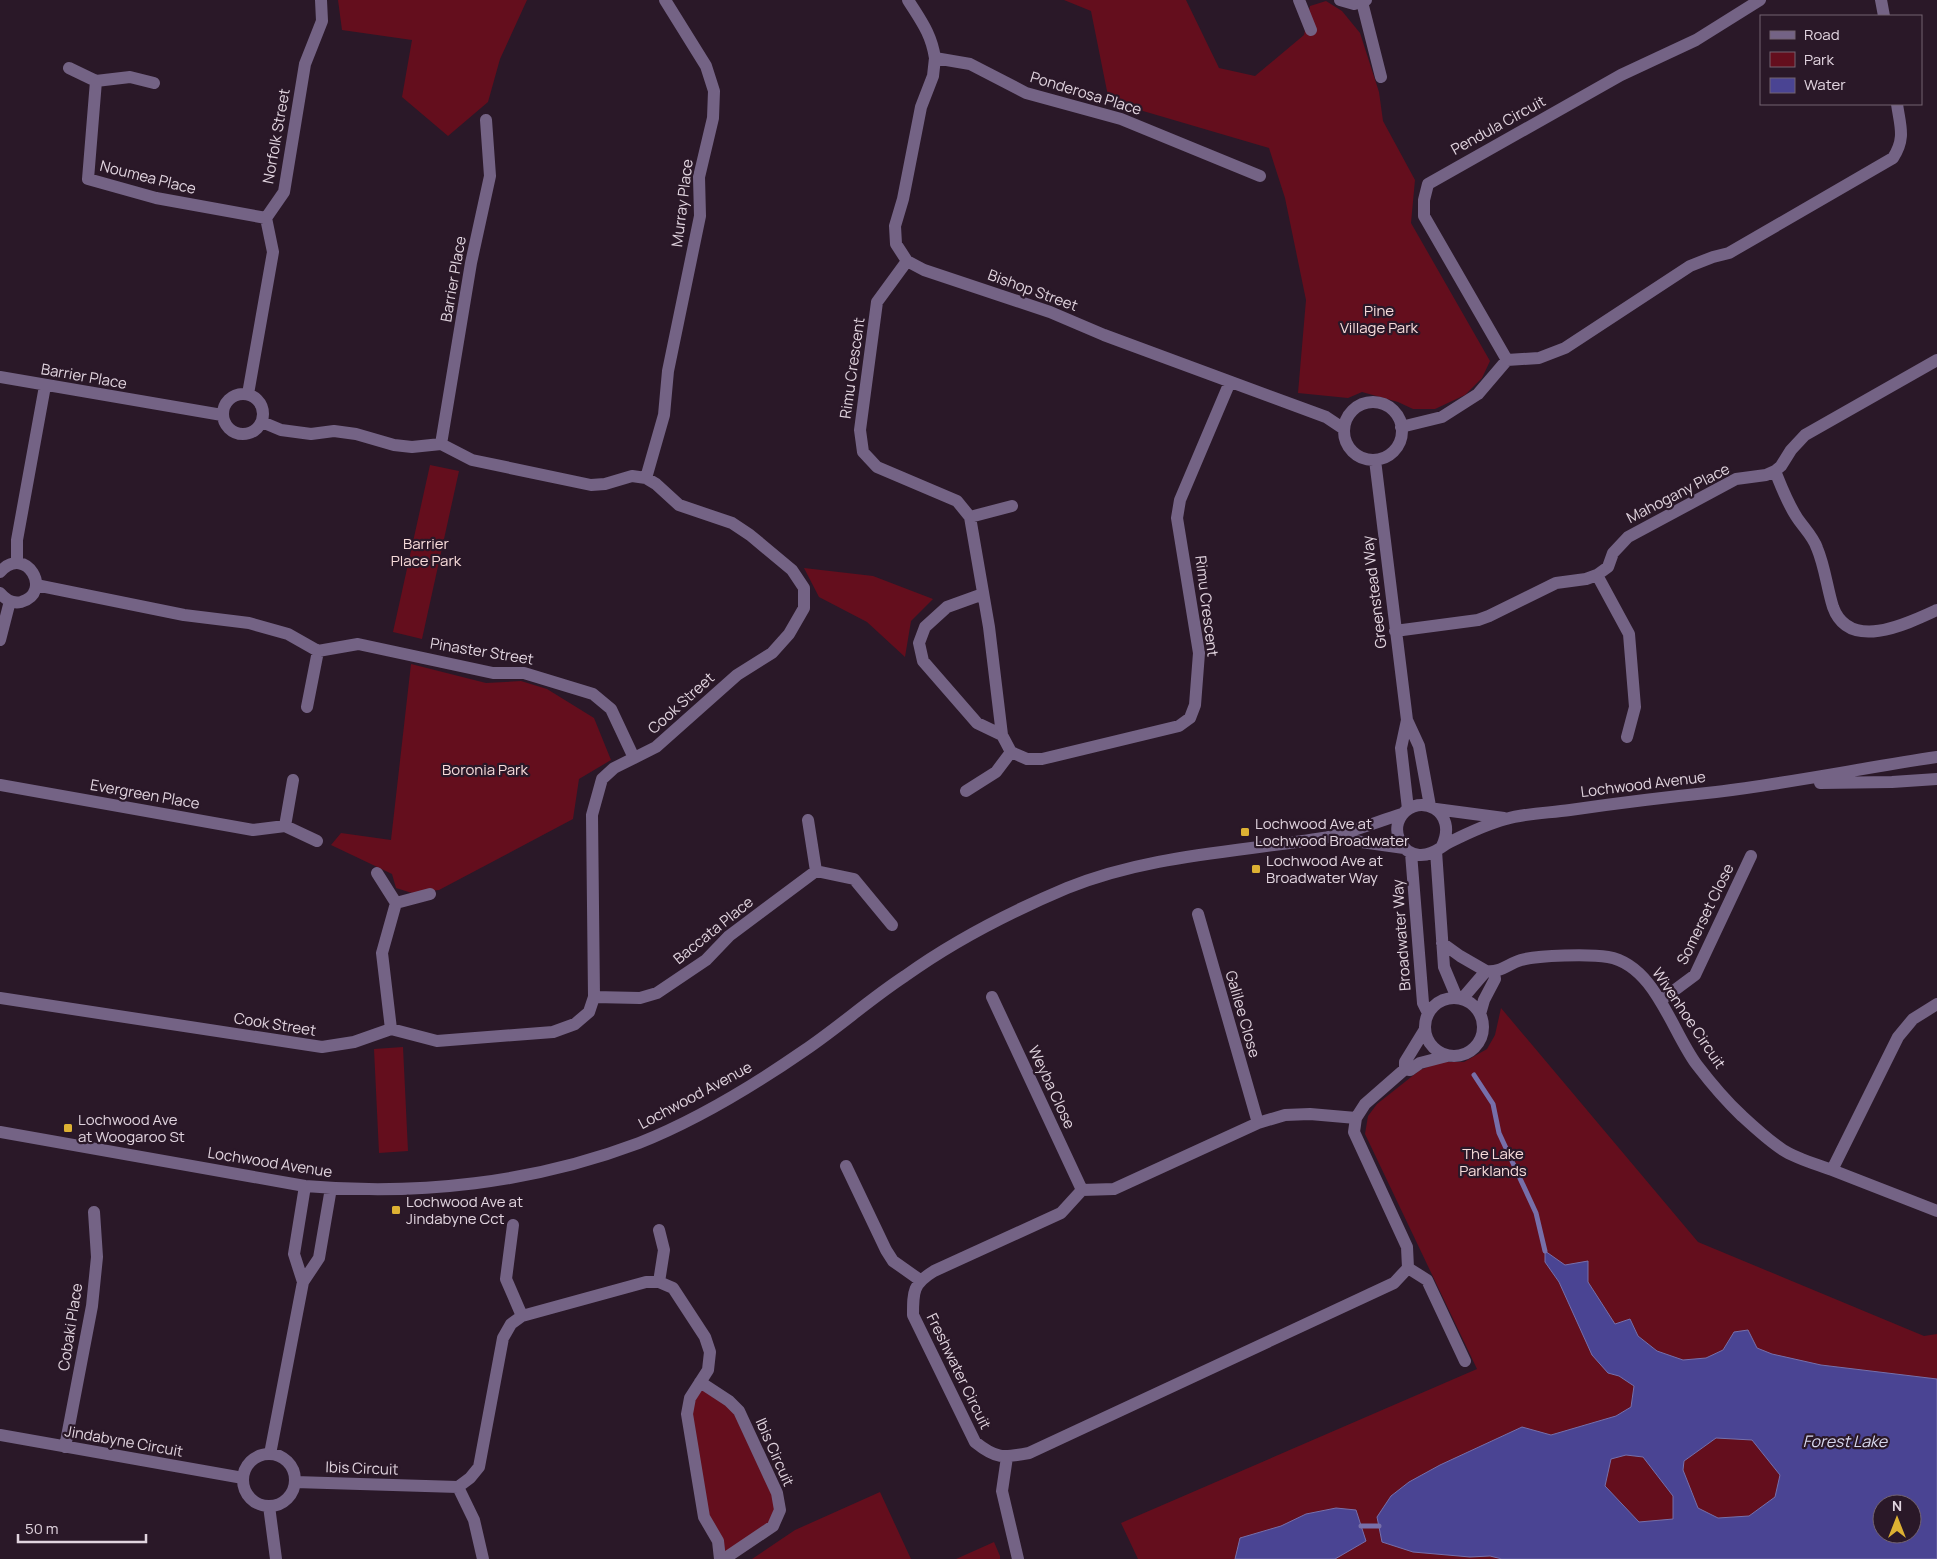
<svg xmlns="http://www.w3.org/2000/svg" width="1937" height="1559" font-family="Manrope,sans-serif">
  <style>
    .green { fill: #640e1d }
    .water { fill: #4a4493; stroke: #776faa; fill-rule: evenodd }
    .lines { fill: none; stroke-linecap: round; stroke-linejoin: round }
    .stream { stroke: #776faa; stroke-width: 5 }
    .minor { stroke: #746385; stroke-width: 12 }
    .poi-dot { fill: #ddb133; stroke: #2a1828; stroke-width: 2 }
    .labels { text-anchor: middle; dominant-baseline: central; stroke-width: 4.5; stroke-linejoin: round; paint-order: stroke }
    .street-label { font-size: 15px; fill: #e1d4df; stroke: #2a1828 }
    .park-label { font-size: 15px; fill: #f7dbda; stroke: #2a1828 }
    .poi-label { font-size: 15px; fill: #e1d4df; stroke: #2a1828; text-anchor: start }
    .water-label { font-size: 16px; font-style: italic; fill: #d8d9ef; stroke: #2a1828 }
  </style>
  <rect width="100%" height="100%" fill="#2a1828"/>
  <path class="green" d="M338,0H527L500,59L488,102L448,136L402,97L412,40L342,30Z
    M1064,0H1186L1219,68L1255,76L1304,35L1310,6L1326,1L1342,11L1360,33L1379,92L1383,121L1415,180L1411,223L1490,361L1482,378L1465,395L1435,409H1413L1398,402L1362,392L1348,398L1298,393L1306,300L1285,198L1269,148L1109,101L1091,11Z
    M430,465L459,471L422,639L393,632Z
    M804,568L873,576L933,599L911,621L905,657L867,622L819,597Z
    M411,664L486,683L521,681L547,689L594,718L611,760L579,779L573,819L439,890L412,893L396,888L392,874L331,845L341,833L391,840Z
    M1501,1008L1698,1242L1924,1336L1937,1334V1379L1821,1365L1771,1354L1757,1348L1734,1332L1723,1350L1706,1358L1683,1360L1657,1351L1638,1336L1630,1319L1615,1324L1588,1282L1565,1265L1545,1262L1559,1282L1608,1373L1619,1376L1634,1386L1631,1407L1616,1416L1551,1435L1522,1427L1440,1465L1409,1482L1391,1496L1377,1517L1382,1542L1413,1552L1470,1557L1491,1556L1502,1559H1138L1121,1523L1477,1369L1365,1134L1368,1116L1377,1104L1420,1070L1441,1062H1464L1487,1049L1495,1035Z
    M403,1047L408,1151L379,1153L374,1049Z
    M700,1382L729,1401L777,1493L773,1526L724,1559L704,1517L690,1398Z
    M1716,1438L1752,1440L1780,1475L1775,1497L1749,1516L1718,1518L1698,1508L1683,1470L1684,1461Z
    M1626,1455L1643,1457L1673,1496V1519L1639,1522L1605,1486L1611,1459Z
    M880,1492L911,1559H752L795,1530Z
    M994,1542L1000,1556V1559H956Z"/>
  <path class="water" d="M1545,1251L1565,1265L1588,1261V1282L1615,1324L1630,1319L1638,1336L1657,1351L1683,1360L1706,1358L1723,1350L1734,1332L1748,1330L1757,1348L1772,1354L1821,1365L1937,1379V1559H1502L1490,1556L1470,1557L1413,1552L1382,1542L1377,1517L1391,1496L1409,1482L1440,1465L1522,1427L1551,1435L1616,1416L1631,1407L1634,1386L1619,1376L1608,1373L1592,1355L1559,1282L1545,1262ZM1716,1438L1752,1440L1780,1475L1775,1497L1749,1516L1718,1518L1698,1508L1683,1470L1684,1461ZM1626,1455L1643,1457L1673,1496V1519L1639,1522L1605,1486L1611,1459ZM1882,1504H1912V1534H1882Z
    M1336,1508L1356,1510L1366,1541L1335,1559H1235L1240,1538L1281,1526L1306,1514Z"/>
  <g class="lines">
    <path class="stream" d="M1474,1075L1493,1104L1499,1133L1536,1213L1545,1251
      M1361,1526H1379"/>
    <path class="minor" d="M908,0C921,21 931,33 935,58L970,64L1026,93L1121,119L1260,176
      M1299,0L1311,30
      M1340,0L1354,4L1366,0
      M1881,0L1884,16
      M1362,2L1381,77
      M935,58L933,76L921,107L903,199L895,226L896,244L907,261L924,270L1050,312L1104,335L1326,417L1344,429
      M69,68L96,81L130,77L154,83
      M96,81L88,179L156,198L266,218
      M907,261L877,302L860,430L863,452L877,467L957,501L970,517L989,627L1002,735L1011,752L1027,759H1042L1179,726L1190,718L1195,705L1199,653L1177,518L1180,500L1230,382
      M1507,360L1424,216V200L1428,184L1621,75L1696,40L1760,0
      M0,377L222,415
      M223 414a20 20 0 1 1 40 0a20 20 0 1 1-40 0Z
      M248,394L273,252L266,218L284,192L305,64L322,21L321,0
      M1344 431a29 29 0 1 1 58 0a29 29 0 1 1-58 0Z
      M1401,427L1442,417L1478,394L1507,360L1539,358L1565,348L1690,266L1713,257L1729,253L1893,158C1906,138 1900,126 1897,104
      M441,444L471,263L490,176L486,120
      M1375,460L1407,720L1419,746L1430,806
      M1775,471C1781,486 1787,502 1796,516C1802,526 1813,536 1817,548C1825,567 1827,588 1833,607C1849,652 1907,624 1937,610
      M646,478L664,415L668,371L700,216L699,177L713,118L714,91L706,66L665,0
      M970,517L1012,506
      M17,563V540L45,386
      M0,572C26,543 54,593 21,602C12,604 5,599 0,593
      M1597,575L1629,634L1635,707L1627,737
      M36,585L184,615L249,623L288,634L318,651L358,644L493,673H524L593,694L611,709L634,758
      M983,594L947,607L925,627L919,643L923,661L977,723L1002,735
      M1395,631L1478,620L1489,616L1556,583L1586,579L1597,575L1608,567L1613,553L1628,537L1736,479L1766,475L1775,471L1781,466L1791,450L1805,435L1937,360
      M0,640L10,601
      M307,707L318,651
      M1407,720L1401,748L1408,809
      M1820,783L1892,782L1937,779
      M0,785L253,830L285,826L317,841
      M966,791L996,772L1011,752
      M1436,809L1504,818
      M808,820L816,871
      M285,826L293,780
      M1333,838L1404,848
      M1442,846C1459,811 1419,792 1402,815C1391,830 1400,853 1419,855C1432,856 1440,847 1450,842C1468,833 1487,824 1506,819C1526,813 1549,813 1570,810C1618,803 1667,797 1716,792C1790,783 1863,768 1937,757
      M1436,851L1444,967L1457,998
      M1411,853L1423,1003L1428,1013
      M377,873L396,903L430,894
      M1198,914L1258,1123
      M1442,943L1460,956L1486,971
      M594,997L640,998L657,993L706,960L729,936L816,871L854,879L892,925
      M992,997L1082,1190
      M1425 1027a29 29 0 1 1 58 0a29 29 0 1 1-58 0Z
      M0,998L322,1047L354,1042L391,1029L437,1041L553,1032L575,1024L589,1012L594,997L592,815L602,779L614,768L656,747L737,675L772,653L789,634L804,608V588L792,570L750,535L732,523L679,505L656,484L646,478L632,476L605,484L591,485L472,460L441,444L412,447L394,445L356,434L334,431L311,434L281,430L262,422
      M1462,999L1486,971C1500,973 1508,964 1521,960C1539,955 1590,954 1608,957C1655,965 1672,1032 1697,1065C1710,1082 1726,1101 1742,1116C1755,1128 1769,1141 1783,1150C1797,1159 1816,1164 1832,1170
      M1660,1001L1695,975L1751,856
      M1937,1004L1913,1019L1898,1037L1832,1170L1937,1211
      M1480,1014L1484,1000L1495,979L1494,972
      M391,1029L382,953L396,903
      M1405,1069V1062L1424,1031
      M1356,1118L1310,1114L1285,1115L1258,1123L1114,1189L1082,1190L1061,1213L934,1271C913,1284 913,1291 913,1315L975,1442C996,1459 1003,1458 1029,1453L1394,1283L1408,1268L1407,1247L1354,1132L1356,1118L1365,1104L1405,1069L1410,1070L1420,1063L1447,1056
      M0,1132L305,1186C418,1196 533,1183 639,1143C697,1120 753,1086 805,1050C839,1027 870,999 905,976C955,940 1010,912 1067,888C1148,855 1237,852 1323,838C1350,833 1376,822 1402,814
      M846,1166L886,1250L893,1261L920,1280
      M513,1225L506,1279L522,1316
      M1408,1268L1427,1280L1465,1361
      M303,1282L294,1254L305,1186
      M659,1282L664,1250L659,1230
      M700,1382L729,1401L739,1411L777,1493L780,1510L773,1526L724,1559
      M0,1435L243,1478
      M65,1447L92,1306L97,1257L94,1212
      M270,1454L303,1282L319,1258L331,1188
      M243 1480a26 26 0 1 1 52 0a26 26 0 1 1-52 0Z
      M1007,1457L1002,1491L1018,1559
      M295,1482L458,1487
      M269,1506L276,1559
      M483,1559L474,1520L458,1487L470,1478L479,1467L503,1338L511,1324L522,1316L646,1282H659L673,1288L705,1337L710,1352L708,1370L690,1398L687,1414L704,1517L718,1541L720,1559"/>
  </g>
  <g class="poi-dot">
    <rect x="1240" y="827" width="10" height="10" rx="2.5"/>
    <rect x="1251" y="864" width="10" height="10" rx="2.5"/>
    <rect x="63" y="1123" width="10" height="10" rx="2.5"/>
    <rect x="391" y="1205" width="10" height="10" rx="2.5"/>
  </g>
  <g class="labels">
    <g class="street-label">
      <text transform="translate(1086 93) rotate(17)">Ponderosa Place</text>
      <text transform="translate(1498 125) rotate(-29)">Pendula Circuit</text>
      <text transform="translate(276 136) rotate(-80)">Norfolk Street</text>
      <text transform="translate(148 177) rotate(14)">Noumea Place</text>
      <text transform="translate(682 203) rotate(-83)">Murray Place</text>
      <text transform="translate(453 279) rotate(-80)">Barrier Place</text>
      <text transform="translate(1033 290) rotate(20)">Bishop Street</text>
      <text transform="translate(852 368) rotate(-82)">Rimu Crescent</text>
      <text transform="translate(84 376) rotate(10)">Barrier Place</text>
      <text transform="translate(1678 493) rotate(-27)">Mahogany Place</text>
      <text transform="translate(1374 592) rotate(-97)">Greenstead Way</text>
      <text transform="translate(1207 606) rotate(83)">Rimu Crescent</text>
      <text transform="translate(482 651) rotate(9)">Pinaster Street</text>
      <text transform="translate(681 703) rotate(-42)">Cook Street</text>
      <text transform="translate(1643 784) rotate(-7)">Lochwood Avenue</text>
      <text transform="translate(145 794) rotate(10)">Evergreen Place</text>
      <text transform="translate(1705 914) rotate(-64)">Somerset Close</text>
      <text transform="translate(713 930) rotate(-39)">Baccata Place</text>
      <text transform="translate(1401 935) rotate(-94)">Broadwater Way</text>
      <text transform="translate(1243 1014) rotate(74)">Galilee Close</text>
      <text transform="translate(1689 1018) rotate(56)">Wivenhoe Circuit</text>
      <text transform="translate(275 1024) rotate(9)">Cook Street</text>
      <text transform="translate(1052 1087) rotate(65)">Weyba Close</text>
      <text transform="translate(695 1095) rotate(-28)">Lochwood Avenue</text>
      <text transform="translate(270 1162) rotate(9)">Lochwood Avenue</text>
      <text transform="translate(70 1327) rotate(-81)">Cobaki Place</text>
      <text transform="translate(959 1371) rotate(64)">Freshwater Circuit</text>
      <text transform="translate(124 1441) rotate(10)">Jindabyne Circuit</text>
      <text transform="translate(775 1452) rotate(66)">Ibis Circuit</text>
      <text transform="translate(362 1468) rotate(2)">Ibis Circuit</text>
    </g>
    <g class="park-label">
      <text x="1379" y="310">Pine<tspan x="1379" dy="17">Village Park</tspan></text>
      <text x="426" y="543">Barrier<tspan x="426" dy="17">Place Park</tspan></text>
      <text x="485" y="769">Boronia Park</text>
      <text x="1493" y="1153">The Lake<tspan x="1493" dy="17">Parklands</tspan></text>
    </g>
    <g class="poi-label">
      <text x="1255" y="823">Lochwood Ave at<tspan x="1255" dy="17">Lochwood Broadwater</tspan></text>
      <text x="1266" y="860">Lochwood Ave at<tspan x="1266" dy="17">Broadwater Way</tspan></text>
      <text x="78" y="1119">Lochwood Ave<tspan x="78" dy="17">at Woogaroo St</tspan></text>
      <text x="406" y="1201">Lochwood Ave at<tspan x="406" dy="17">Jindabyne Cct</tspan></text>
    </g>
    <g class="water-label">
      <text x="1845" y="1441">Forest Lake</text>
    </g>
  </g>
  <rect x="1760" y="15" width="162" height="90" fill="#2a1828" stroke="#736371"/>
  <rect x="1770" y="31" width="25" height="8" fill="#746385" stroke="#736371"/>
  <text x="1804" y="40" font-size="15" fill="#e1d4df">Road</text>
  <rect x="1770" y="52" width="25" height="15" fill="#640e1d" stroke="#736371"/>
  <text x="1804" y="65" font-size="15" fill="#e1d4df">Park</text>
  <rect x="1770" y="78" width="25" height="15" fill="#4a4493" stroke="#736371"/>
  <text x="1804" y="90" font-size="15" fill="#e1d4df">Water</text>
  <g transform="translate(1897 1519)"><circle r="24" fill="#2a1828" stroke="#736371"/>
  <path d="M0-4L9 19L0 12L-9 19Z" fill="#ddb133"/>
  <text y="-8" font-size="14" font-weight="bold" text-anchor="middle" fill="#e1d4df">N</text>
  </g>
  <path d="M18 1534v8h128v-8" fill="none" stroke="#e1d4df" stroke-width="2.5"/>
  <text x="25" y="1534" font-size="15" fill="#e1d4df" stroke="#2a1828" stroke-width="4" paint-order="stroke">50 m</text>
</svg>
